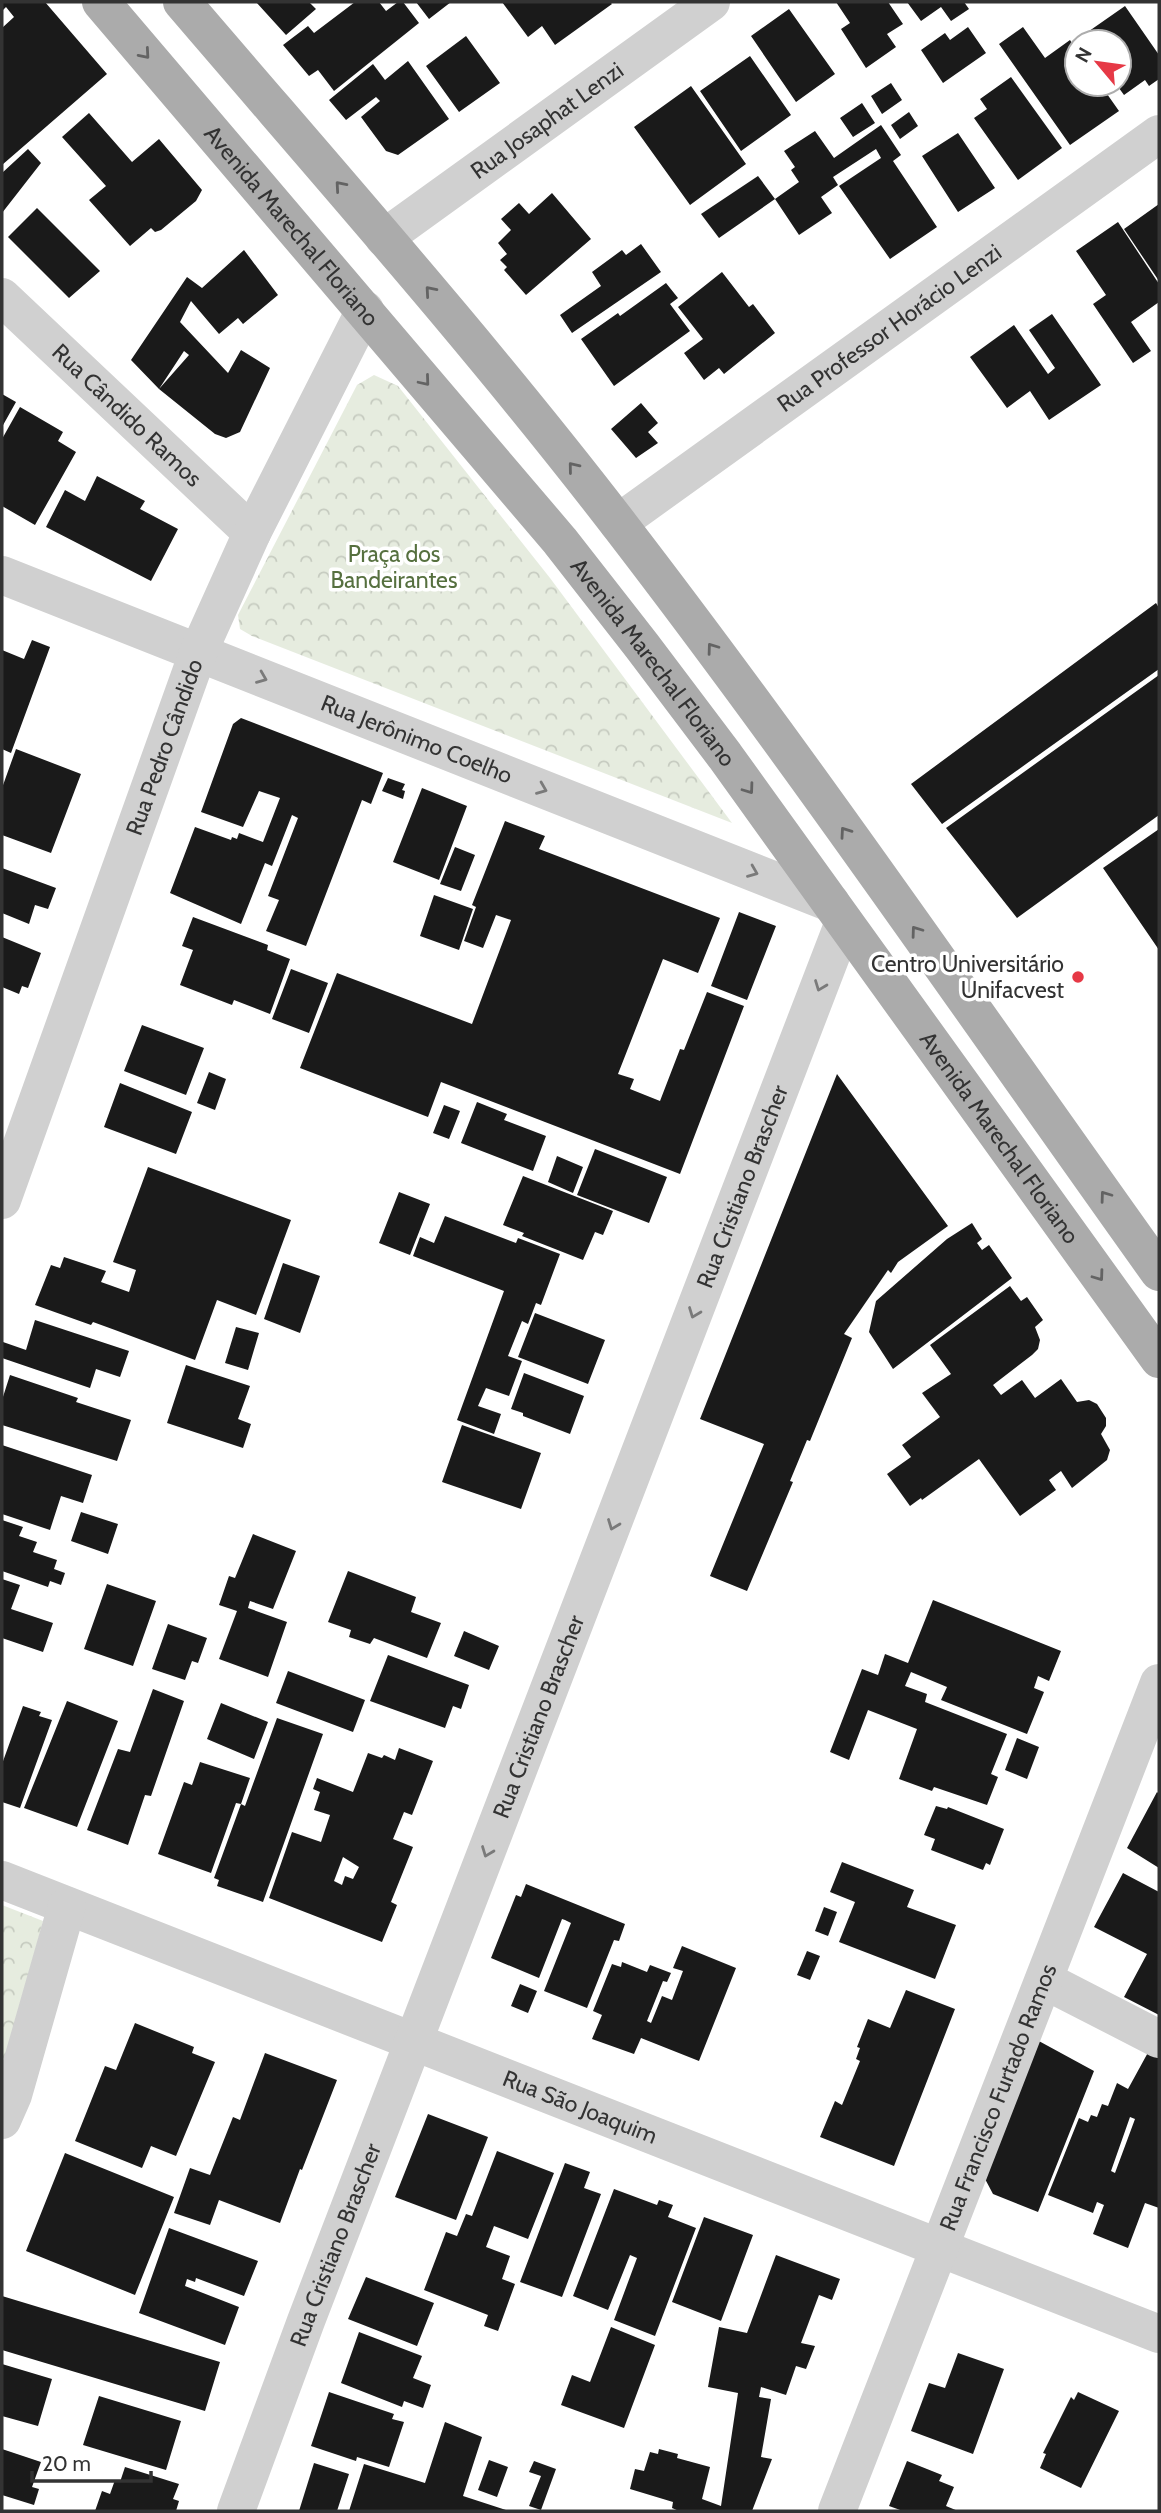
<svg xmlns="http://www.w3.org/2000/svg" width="1161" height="2513" font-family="Cabin,sans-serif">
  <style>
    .park { fill: url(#park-crowns) }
    .building { fill: #1a1a1a; fill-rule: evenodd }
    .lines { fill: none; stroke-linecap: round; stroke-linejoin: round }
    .minor { stroke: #d0d0d0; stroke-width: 38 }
    .major { stroke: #ababab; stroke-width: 38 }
    .oneway { stroke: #636363 }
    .oneway2 { stroke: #7a7a7a }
    .poi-dot { fill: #e63946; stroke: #fff; stroke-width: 2.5 }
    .labels { text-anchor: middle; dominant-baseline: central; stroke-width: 7; stroke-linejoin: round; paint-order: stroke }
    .street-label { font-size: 23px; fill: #333; stroke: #fff }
    .park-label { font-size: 23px; fill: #56703f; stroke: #fff }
    .poi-label { font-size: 23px; fill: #333; stroke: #fff; text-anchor: end }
  </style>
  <defs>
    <pattern id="park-crowns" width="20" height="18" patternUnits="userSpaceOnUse" patternTransform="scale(1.75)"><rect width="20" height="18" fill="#e6ecdf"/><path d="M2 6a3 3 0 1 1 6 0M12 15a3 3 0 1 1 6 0" fill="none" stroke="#c6cbc0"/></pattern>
  </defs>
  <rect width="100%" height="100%" fill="#fff"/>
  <path class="park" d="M374,375L398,386L550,578L732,823L252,636L240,629L238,615L357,385Z
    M2,1905L43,1921L2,2083Z"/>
  <path class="building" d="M2,2H45L107,74L2,165V28L14,17L6,7L2,11Z
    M256,2H309L316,9L286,35Z
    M355,2H379L386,11L398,2H403L419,23L334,91L318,70L309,76L283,45L308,26L314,33Z
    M416,2H451L429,19Z
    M502,2H610L612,4L555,45L542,26L528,37Z
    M836,2H888L903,24L887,34L896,47L866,68L841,29L850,23Z
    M907,2H964L969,9L951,21L941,7L921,21Z
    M1125,6L1159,55V79L1149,86L1145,80L1124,95L1116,84H1119V42H1086L1082,36Z
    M789,9L835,74L796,102L751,36Z
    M968,27L986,53L943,83L921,50L945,33L950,40Z
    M1023,27L1045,58L1070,40L1077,51V84H1100L1119,111L1070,145L999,44Z
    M466,36L500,83L459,112L426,66Z
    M750,56L791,115L741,151L700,91Z
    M408,61L449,119L398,155L386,151L361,117L380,101L376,97L346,120L329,100L373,64L385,80Z
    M1011,77L1062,148L1018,180L974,118L987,109L980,99Z
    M891,83L902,100L882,114L871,96Z
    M691,86L746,164L690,205L634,127Z
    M862,103L875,123L853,137L840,118Z
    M909,112L918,126L900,139L891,125Z
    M89,113L132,162L159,139L202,190L196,201L161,230L155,232L151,228L130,246L89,200L106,186L62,137Z
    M881,125L901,155L893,161L937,227L890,259L839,186L881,158L876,149L833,177L838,185L821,197L832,213L799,235L775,199L799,182L791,170L795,167L784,151L815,131L834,158Z
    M958,133L995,188L958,212L922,156Z
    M28,149L41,163L2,213V173Z
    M758,176L775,199L719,238L701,214Z
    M552,193L591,239L526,295L504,270L507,267L500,260L507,254L498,243L511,230L501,219L519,203L529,214Z
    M1159,204V281L1124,229Z
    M37,208L100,271L69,298L8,237Z
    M1118,222L1159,284V302L1131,322L1151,351L1133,363L1093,304L1106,295L1076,251Z
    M641,244L661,272L572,333L560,315L601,286L592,272L622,250L626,255Z
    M244,250L278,295L243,324L238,318L219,334L191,301L180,322L228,373L241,350L270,368L240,432L226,438L215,434L159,389L131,360L187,277L202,288ZM184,351L189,355L159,389Z
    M722,272L749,307L753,304L775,333L724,374L719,368L704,380L684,353L703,339L678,307Z
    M666,283L678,298L670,304L690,331L614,386L581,339L618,313L620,316Z
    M1052,314L1101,385L1049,420L1030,391L1007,408L970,357L1014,325L1048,374L1055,368L1029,330Z
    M2,394L16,402L2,427Z
    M641,403L658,423L648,432L658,443L636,458L611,429Z
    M20,407L63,432L58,441L76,452L35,525L2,506V439Z
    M97,476L145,501L140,509L178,529L151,581L46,527L65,490L85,501Z
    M1156,603L1159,608V669L942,824L911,784Z
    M32,640L50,647L11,753L2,749V650L24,659Z
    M1159,675V815L1017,918L946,828Z
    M241,718L383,773L371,804L362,800L306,946L266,931L279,900L268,896L298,818L292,815L272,866L265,863L241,924L170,893L195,827L231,840L232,837L237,839L239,833L263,842L280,798L259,791L243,827L201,812L233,724Z
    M16,749L81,774L51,853L2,835V788Z
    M388,778L405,784L402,790L405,791L403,799L382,791Z
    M422,788L467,806L439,880L393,862Z
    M505,821L545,836L539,849L720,918L698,973L663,959L618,1074L634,1079L630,1089L660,1101L680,1049L684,1050L707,992L744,1006L680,1174L441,1082L428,1117L300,1068L337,973L472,1024L511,920L496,915L483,948L464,941L476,907L472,905Z
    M1159,829V950L1103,868Z
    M455,847L475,855L461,891L440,884Z
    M2,868L56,888L48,909L35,905L29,924L2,913Z
    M434,895L473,909L459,950L420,936Z
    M739,912L776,926L747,1000L711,986Z
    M193,917L268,945L267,950L290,959L270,1014L234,1000L232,1005L180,985L193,950L182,946Z
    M2,937L41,953L28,988L22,986L19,994L2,987Z
    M291,969L328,983L309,1033L272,1019Z
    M142,1025L204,1048L186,1095L124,1071Z
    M209,1072L226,1079L215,1110L197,1103Z
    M837,1074L948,1226L898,1262L891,1273L888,1270L844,1334L852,1338L810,1441L807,1440L790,1481L793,1482L747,1591L710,1576L764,1444L700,1419Z
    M120,1083L192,1112L176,1154L104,1127Z
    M477,1102L507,1114L504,1120L546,1136L533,1171L461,1143Z
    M444,1105L460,1111L449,1139L433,1133Z
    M595,1149L667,1177L649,1223L577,1195Z
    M557,1156L583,1167L573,1193L548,1182Z
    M148,1167L291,1220L256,1315L217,1300L195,1360L115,1330L93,1322L91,1325L35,1305L51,1265L60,1268L64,1257L106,1271L101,1282L129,1292L136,1270L113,1262Z
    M523,1176L613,1211L603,1235L595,1232L583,1260L522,1236L524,1233L503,1225Z
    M399,1192L430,1204L410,1255L379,1243Z
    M445,1216L516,1243L518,1238L560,1254L541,1305L536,1303L528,1324L522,1321L508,1356L522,1361L509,1396L486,1388L478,1406L501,1414L494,1434L457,1420L504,1291L413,1256L420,1237L434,1243Z
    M972,1223L982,1239L977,1243L982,1250L989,1245L1012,1278L893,1369L869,1332L876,1301L947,1239Z
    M283,1263L320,1276L300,1333L264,1319Z
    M1010,1286L1021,1301L1027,1297L1043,1320L1035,1327L1040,1340L1038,1349L1032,1355L993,1385L1001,1395L1022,1380L1035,1398L1061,1379L1077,1402L1089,1400L1097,1404L1106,1418V1426L1101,1434L1110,1450L1107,1460L1072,1488L1061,1471L1049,1480L1056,1490L1020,1516L979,1459L922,1500L921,1498L910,1506L887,1474L911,1457L902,1445L940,1417L922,1393L951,1374L930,1345Z
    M535,1313L605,1340L588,1384L518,1357Z
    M35,1320L129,1351L120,1377L96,1369L90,1388L2,1358L3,1342L26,1350Z
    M236,1327L259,1333L248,1370L225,1363Z
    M186,1365L250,1386L238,1419L251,1424L243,1448L167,1423Z
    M524,1373L584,1396L570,1434L523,1416V1413L511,1409Z
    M10,1375L78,1398L76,1402L131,1420L117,1461L2,1425V1400Z
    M462,1425L541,1453L521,1509L442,1482Z
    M2,1445L92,1475L83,1503L61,1496L50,1530L2,1514Z
    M81,1512L118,1524L108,1554L71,1541Z
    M2,1520L23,1527L19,1536L37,1542L33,1552L57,1560L54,1569L65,1573L61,1585L50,1581L48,1587L2,1571Z
    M253,1534L296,1551L273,1609L250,1601L248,1608L287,1622L268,1677L219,1659L237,1611L219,1605L229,1576L235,1578Z
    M348,1571L416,1597L411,1612L441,1623L427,1658L374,1638L370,1644L349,1637L351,1630L328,1622Z
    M2,1579L20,1585L11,1609L53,1623L43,1652L2,1638Z
    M107,1584L156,1601L133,1666L84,1649Z
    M933,1600L1061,1651L1049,1681L1038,1676L1034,1688L1044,1692L1027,1734L941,1700L947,1687L911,1672L905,1686L927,1694L925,1702L1007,1734L991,1774L998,1777L987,1805L934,1787L932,1791L899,1779L917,1729L868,1710L849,1760L830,1752L862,1669L878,1675L885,1654L908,1663Z
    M168,1624L207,1638L198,1663L192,1661L185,1680L152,1669Z
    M464,1631L499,1646L489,1670L454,1656Z
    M388,1655L469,1685L461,1709L453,1706L445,1728L370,1701Z
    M288,1671L365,1700L353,1732L276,1703Z
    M153,1689L184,1701L151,1796L145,1795L128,1845L87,1830L118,1749L130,1752Z
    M67,1701L118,1721L77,1827L24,1808Z
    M221,1703L268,1722L254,1759L207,1739Z
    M23,1706L41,1712L39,1716L52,1720L20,1808L2,1802V1764Z
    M277,1718L323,1734L263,1902L217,1886L219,1880L214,1878L241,1804L245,1806Z
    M1017,1738L1039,1747L1027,1779L1005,1770Z
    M399,1748L433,1761L412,1815L404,1812L393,1839L413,1847L391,1902L397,1905L382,1942L269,1898L292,1832L321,1842L330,1815L314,1810L320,1792L313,1789L317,1778L353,1792L368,1753L382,1758L384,1755L395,1760ZM343,1857L359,1867L353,1879L345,1876L342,1885L334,1881Z
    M200,1762L250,1778L241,1804L236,1803L211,1873L158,1854L184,1782L192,1785Z
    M1157,1792L1159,1794V1868L1127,1848Z
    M936,1806L947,1809L948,1807L1004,1829L990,1865L986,1863L983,1870L931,1850L935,1839L924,1835Z
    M842,1862L914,1890L907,1907L956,1925L935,1979L839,1942L855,1902L830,1892Z
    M1123,1873L1159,1892V2015L1124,1997L1147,1954L1094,1927Z
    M526,1884L625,1924L619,1941L614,1940L587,2008L544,1991L571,1923L565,1920L562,1919L539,1978L491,1958L516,1895L521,1897Z
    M824,1907L837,1912L828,1936L815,1931Z
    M682,1946L736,1968L699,2061L641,2038L634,2054L592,2039L602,2015L593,2011L612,1964L621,1967L622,1962L647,1972L650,1965L671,1973L667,1982L663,1981L647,2021L651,2023L662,1996L672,2000L683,1971L673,1968Z
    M807,1951L820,1956L810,1980L797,1975Z
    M520,1984L537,1991L528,2013L511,2006Z
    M906,1990L955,2009L894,2166L820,2137L835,2101L842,2105L860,2061L856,2059L860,2048L857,2047L868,2019L890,2028Z
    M135,2023L194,2047L192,2053L215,2062L176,2156L151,2146L142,2168L75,2141L105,2066L116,2070Z
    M1037,2040L1094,2071L1038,2212L993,2194L984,2177Z
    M1151,2047L1159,2051V2208L1145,2203L1128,2248L1093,2234L1104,2205L1097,2202L1093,2213L1048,2195L1079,2118L1088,2122L1091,2115L1097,2117L1102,2104L1108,2106L1117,2083L1128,2089ZM1130,2117L1135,2119L1115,2173L1111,2171Z
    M265,2053L337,2080L302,2170L300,2169L280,2223L219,2200L210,2225L174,2213L190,2168L210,2175L233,2117L240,2120Z
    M428,2114L488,2137L456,2220L395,2197Z
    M497,2151L554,2173L528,2239L494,2226L486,2247L510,2256L502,2279L515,2284L498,2331L484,2326L488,2315L424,2290L446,2232L457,2236L466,2214L472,2216Z
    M65,2153L174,2197L135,2295L26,2251Z
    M565,2163L590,2172L584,2188L601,2194L562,2297L520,2282Z
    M614,2189L657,2205L659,2200L673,2205L668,2217L696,2228L655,2336L614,2320L637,2258L630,2255L608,2310L573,2296Z
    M704,2217L753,2235L721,2321L672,2302Z
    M169,2228L258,2261L244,2296L196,2278L195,2282L187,2279L185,2286L239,2307L225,2345L139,2313Z
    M776,2255L840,2279L832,2300L819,2295L801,2343L815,2346L806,2369L796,2366L786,2395L761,2387L759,2397L771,2399L761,2457L772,2459L752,2511H679L672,2508L673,2502L630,2489L635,2469L644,2471L650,2452L658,2454L659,2449L678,2454L677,2458L710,2467L702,2499L721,2506L738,2393L708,2387L719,2327L747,2333Z
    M366,2277L434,2303L417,2346L348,2319Z
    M2,2296L220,2362L205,2411L2,2350Z
    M611,2327L655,2345L624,2428L561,2405L572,2375L590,2382Z
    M359,2332L422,2356L413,2378L431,2385L423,2408L404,2401L402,2407L341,2383Z
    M958,2353L1004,2369L973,2454L911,2431L929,2383L945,2388Z
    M2,2364L52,2379L38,2426L2,2416Z
    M329,2392L394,2414L392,2419L404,2422L389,2467L357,2457L356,2461L311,2446Z
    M1078,2392L1119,2411L1081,2488L1040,2468L1046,2454L1043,2453L1071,2397L1074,2400Z
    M99,2396L181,2421L166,2470L83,2445Z
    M445,2422L482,2437L463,2496L509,2511H349L364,2464L425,2483Z
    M2,2449L41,2462L32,2487L39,2489L34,2505L2,2495Z
    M489,2460L508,2467L497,2497L478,2490Z
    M534,2461L556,2469L541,2510L529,2506L541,2476L529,2472Z
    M907,2461L942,2475L939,2481L954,2487L946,2506L958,2511H903L889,2506Z
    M314,2463L349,2474L337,2511H299Z
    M125,2467L179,2484L173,2499L179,2501L176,2511H95L102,2491L110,2494L115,2480L120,2482Z"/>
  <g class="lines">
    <g class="minor">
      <path id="s1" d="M384,238L711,2"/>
      <path id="s2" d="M2,297L252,533"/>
      <path id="s3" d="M618,523L1159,134"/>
      <path id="s4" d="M2,575L831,903"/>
      <path id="s5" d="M2,1200L198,653L252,533L365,310"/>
      <path id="s6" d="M2,1880L1159,2334"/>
      <path d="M1044,1980L1159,2039"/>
      <path d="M2,2120L13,2095L67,1906"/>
      <path id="s7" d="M236,2511L306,2321L844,922"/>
      <path id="s8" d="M837,2511L1159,1683"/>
    </g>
    <g class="major">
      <path id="s9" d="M101,2L560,541L642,646L725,756L1159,1359"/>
      <path d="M182,2C330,175 482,346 621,527C808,770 981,1023 1159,1272"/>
    </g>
  </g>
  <defs><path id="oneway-chevron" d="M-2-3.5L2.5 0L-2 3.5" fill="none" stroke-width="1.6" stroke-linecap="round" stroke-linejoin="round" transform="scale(1.75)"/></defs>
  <g class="oneway">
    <use href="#oneway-chevron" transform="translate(145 54) rotate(49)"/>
    <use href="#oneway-chevron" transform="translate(340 186) rotate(-131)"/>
    <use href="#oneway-chevron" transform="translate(430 291) rotate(-131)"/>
    <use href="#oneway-chevron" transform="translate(425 381) rotate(50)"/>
    <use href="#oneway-chevron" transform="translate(573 467) rotate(-129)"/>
    <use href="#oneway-chevron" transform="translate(712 648) rotate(-126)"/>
    <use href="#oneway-chevron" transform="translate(749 789) rotate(54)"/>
    <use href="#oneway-chevron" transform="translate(845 832) rotate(-125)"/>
    <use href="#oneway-chevron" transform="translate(916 931) rotate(-126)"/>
    <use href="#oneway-chevron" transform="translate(1105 1196) rotate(-126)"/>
    <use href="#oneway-chevron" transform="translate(1099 1276) rotate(54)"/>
  </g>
  <g class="oneway2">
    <use href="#oneway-chevron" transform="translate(262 678) rotate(22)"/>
    <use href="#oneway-chevron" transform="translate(542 789) rotate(22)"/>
    <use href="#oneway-chevron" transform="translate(753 872) rotate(22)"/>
    <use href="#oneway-chevron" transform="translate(820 986) rotate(111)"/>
    <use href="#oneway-chevron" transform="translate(694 1313) rotate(111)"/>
    <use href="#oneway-chevron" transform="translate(613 1525) rotate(111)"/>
    <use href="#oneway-chevron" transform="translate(487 1852) rotate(111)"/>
  </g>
  <circle class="poi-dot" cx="1078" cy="977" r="7"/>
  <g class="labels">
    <g class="street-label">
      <text stroke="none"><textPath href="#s1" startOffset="201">Rua Josaphat Lenzi</textPath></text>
      <text stroke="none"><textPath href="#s9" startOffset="294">Avenida Marechal Floriano</textPath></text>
      <text stroke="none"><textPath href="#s3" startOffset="334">Rua Professor Horácio Lenzi</textPath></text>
      <text stroke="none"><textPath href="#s2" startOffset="172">Rua Cândido Ramos</textPath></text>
      <text stroke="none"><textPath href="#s9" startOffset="861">Avenida Marechal Floriano</textPath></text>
      <text stroke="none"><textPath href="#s4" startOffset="446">Rua Jerônimo Coelho</textPath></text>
      <text stroke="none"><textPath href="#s5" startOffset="481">Rua Pedro Cândido</textPath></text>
      <text stroke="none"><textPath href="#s9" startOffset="1449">Avenida Marechal Floriano</textPath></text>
      <text stroke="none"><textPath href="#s7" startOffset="1418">Rua Cristiano Brascher</textPath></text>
      <text stroke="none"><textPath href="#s7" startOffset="850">Rua Cristiano Brascher</textPath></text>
      <text stroke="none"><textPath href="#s8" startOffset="444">Rua Francisco Furtado Ramos</textPath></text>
      <text stroke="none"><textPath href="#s6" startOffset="621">Rua São Joaquim</textPath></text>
      <text stroke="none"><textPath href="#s7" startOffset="284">Rua Cristiano Brascher</textPath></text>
    </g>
    <g class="park-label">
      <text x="394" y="554">Praça dos<tspan x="394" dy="26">Bandeirantes</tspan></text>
    </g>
    <g class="poi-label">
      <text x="1064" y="964">Centro Universitário<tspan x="1064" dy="26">Unifacvest</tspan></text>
    </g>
  </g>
  <rect width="1161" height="2513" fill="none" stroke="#333333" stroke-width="7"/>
  <g transform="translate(1098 63) rotate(299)"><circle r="33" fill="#ffffff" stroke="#adadad" stroke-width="2"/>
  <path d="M0-5L12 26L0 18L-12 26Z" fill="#e63946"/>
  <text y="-10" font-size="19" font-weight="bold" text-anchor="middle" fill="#333333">N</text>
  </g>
  <path d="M32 2471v10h119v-10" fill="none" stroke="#333333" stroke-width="3.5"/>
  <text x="42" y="2471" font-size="21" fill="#333333" stroke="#ffffff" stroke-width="5" paint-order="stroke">20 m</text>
</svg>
